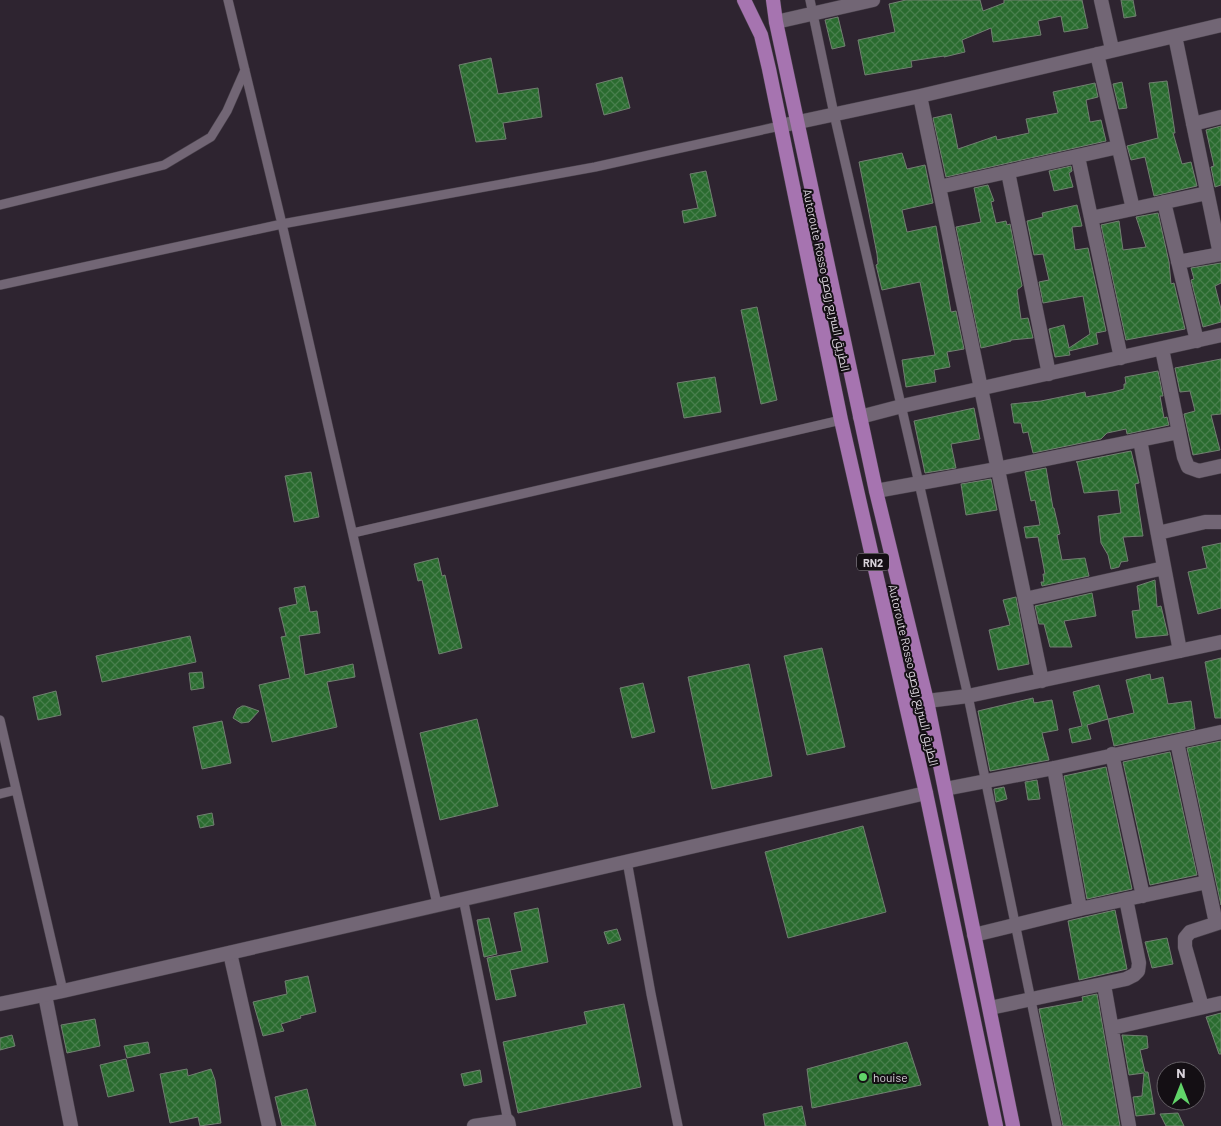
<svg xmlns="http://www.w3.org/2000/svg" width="1221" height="1126" font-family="Barlow,Cairo,sans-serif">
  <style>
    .building { fill: url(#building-cross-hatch); stroke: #717f71 }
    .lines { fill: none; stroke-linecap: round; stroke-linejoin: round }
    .service-casing { stroke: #48404a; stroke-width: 10 }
    .minor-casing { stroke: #48404a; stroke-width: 15 }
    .tertiary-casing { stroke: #48404a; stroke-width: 15 }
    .trunk-casing { stroke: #48404a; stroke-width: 15 }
    .service { stroke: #726675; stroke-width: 9 }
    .minor { stroke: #726675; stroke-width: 14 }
    .tertiary { stroke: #726675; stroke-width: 14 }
    .trunk { stroke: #a674b0; stroke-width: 14 }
    .poi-dot { fill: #61d469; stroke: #140f14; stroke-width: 2 }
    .labels { text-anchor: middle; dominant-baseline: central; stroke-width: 4; stroke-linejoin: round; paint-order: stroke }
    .shield { fill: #140f14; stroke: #9d989f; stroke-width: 1 }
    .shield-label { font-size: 11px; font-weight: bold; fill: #d8d2da }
    .street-label { font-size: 12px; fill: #d8d2da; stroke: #140f14 }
    .poi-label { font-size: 12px; fill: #d8d2da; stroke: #140f14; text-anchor: start }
  </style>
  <defs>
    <pattern id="building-cross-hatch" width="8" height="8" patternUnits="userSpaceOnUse" patternTransform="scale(1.25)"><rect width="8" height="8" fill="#2a6b2f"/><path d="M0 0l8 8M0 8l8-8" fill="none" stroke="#487f4d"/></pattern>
  </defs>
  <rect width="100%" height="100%" fill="#2e2430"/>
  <path class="building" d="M906,0H980L983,11L1004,3V0H1082L1088,28L1064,32L1061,16L1038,21L1041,35L993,42L991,28L962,40L965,52L944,57V56L911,61L912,67L865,75L858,40L895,32L889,4Z
    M1121,0H1133L1136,16L1124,18Z
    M838,17L845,46L832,49L825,20Z
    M491,58L498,94L538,88L542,117L503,123L506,139L476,142L459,65Z
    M622,77L630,108L604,115L596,84Z
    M1167,81L1175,133H1173L1182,164L1191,162L1197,186L1154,196L1145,157L1131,160L1127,146L1158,138L1149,83Z
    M1122,82L1127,108L1119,109L1113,84Z
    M1095,83L1098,97L1086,100L1090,122L1101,120L1106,141L946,177L933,118L951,114L958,149L996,136L997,140L1029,133L1026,119L1058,113L1053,92Z
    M1221,126V185L1215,187L1211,167L1214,166L1206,130Z
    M902,153L907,169L925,165L933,203L902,210L907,232L936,226L951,312L956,311L964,349L947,352L950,367L934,370L936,382L906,387L902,360L935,355L920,282L882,290L876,265L878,264L877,254L859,162Z
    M1071,166L1072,171L1069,173L1073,187L1054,191L1049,171Z
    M706,171L716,216L684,223L682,211L698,208L690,174Z
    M988,185L994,201L991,202L996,223L1006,221L1007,225L1010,224L1022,286L1017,290L1021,319L1028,318L1033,338L1011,340V341L981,348L956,227L981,222L974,188Z
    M1077,205L1082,226L1072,227L1075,250L1088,248L1106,331L1096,333L1098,344L1069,351L1070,355L1055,357L1049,329L1064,325L1069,348L1090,334L1083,296L1043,303L1039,282L1049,280L1043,254L1034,255L1027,221L1043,217L1042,213Z
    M1158,213L1169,262L1171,284L1174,283L1185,329L1126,340L1101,225L1119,221L1123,250L1146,247L1136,217Z
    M1221,263V283L1215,286L1221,309V322L1203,327L1191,280L1194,279L1191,268Z
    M757,307L777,400L761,404L741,310Z
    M1221,359V414L1211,415L1220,450L1193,455L1184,414L1195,411L1190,391L1180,392L1175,368Z
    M1158,371L1163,396H1160L1164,418L1167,417L1169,425L1127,434L1126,429L1107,433L1101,439L1033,453L1028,432L1023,433L1021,423H1014L1011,404L1041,401L1085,392L1086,397L1113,392L1124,389V384H1126L1125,377Z
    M715,377L721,412L684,418L677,383Z
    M974,408L980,439L951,444L956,468L925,473L914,421Z
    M1131,451L1139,483L1135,484L1143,536L1123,537L1128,561L1121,562L1119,567L1111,569L1108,555L1101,543L1098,516L1121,513L1118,490L1084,493L1077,462H1076Z
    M1046,468L1053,508H1054L1060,534L1057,535L1062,560L1085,558L1089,576L1042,586L1041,582H1044L1043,574H1045L1038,537L1026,538L1024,527L1040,525L1035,500L1031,501L1025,472Z
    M311,472L319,517L294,522L285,476Z
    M991,479L997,510L966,515L961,484Z
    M1221,543V608L1198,614L1188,572L1207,568L1202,547Z
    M438,558L442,576L445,575L462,648L439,654L422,580L418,581L414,564Z
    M1155,580L1157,607L1161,606L1168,635L1136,638L1132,611L1140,610L1137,586Z
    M305,586L310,612L317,611L320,633L299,636L305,675L353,664L355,677L327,682L337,727L272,742L259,685L290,678L281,637L286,636L279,608L297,604L294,588Z
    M1092,593L1096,616L1064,621L1072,647H1050L1044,624H1039L1035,606Z
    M1016,597L1029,664L998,670L989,630L1010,625L1003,600Z
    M190,636L196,662L102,682L96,656Z
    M822,648L845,747L807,755L784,656Z
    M1221,658V718H1215L1205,662Z
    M749,664L772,776L712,789L688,677Z
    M202,672L204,688L191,690L189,673Z
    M1150,674L1151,680L1163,677L1168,704L1191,701L1195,729L1114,746L1108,719L1134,713L1126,680Z
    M643,683L655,732L632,738L620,688Z
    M1099,685L1108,719L1087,725L1091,739L1072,743L1069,729L1082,726L1073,692Z
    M56,691L61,715L38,720L33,697Z
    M1033,698L1034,703L1052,700L1058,730L1042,733L1049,760L990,771L978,711Z
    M242,706H245L259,711L249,722L241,723L233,718L237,709Z
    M477,719L498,806L440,820L420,733Z
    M222,721L231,763L202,769L193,727Z
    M1221,741V905L1187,748Z
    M1170,752L1197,875L1150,885L1123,762Z
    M1106,767L1132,889L1087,899L1064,776Z
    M1037,780L1040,799L1028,800L1025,782Z
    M1004,787L1007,799L996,802L994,789Z
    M212,813L214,825L200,828L197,816Z
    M863,826L886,912L788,938L765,852Z
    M538,908L548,962L510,970L516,996L496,1000L487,958L522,951L514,913Z
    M1115,910L1127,969L1079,980L1068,921Z
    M489,918L497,954L484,957L477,920Z
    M617,929L621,940L608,944L604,932Z
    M1167,938L1173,964L1152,968L1145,942Z
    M308,976L316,1012L300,1016L301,1018L281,1024L284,1031L263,1036L253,1002L287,994L285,981Z
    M1097,994L1120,1126H1063L1039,1009L1083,1001L1082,997Z
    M624,1004L641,1087L518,1113L503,1042L587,1024L584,1012Z
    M1221,1013V1054H1219L1206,1017Z
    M95,1019L100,1046L67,1053L61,1025Z
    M12,1035L15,1046L0,1050V1038Z
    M1122,1035L1147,1036L1148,1048L1140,1050L1145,1072H1148L1155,1114L1136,1116L1133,1097L1142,1096L1144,1073L1129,1075Z
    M148,1042L150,1053L127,1058L124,1046Z
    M907,1042L921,1085L812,1108L807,1069Z
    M126,1059L134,1091L108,1097L100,1065Z
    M187,1069L188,1076L211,1069L215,1080L221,1123L200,1126L198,1117L170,1123L160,1074Z
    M480,1070L482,1082L464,1086L461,1074Z
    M307,1089L316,1126H282L275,1097Z
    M802,1106L806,1126H765L763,1114Z
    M1178,1113L1184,1126H1166L1160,1114Z"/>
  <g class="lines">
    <defs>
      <path id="service" d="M228,0L282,224L437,904
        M810,0L834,114L968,696L1057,1126
        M0,205L164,165L211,137L227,111L245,70
        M0,285L282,224L595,167L780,126
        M353,533L841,420
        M0,720L63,991
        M0,794L16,790
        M627,861L651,994L678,1126
        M463,898L508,1121"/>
      <path id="minor" d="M1101,0L1112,49
        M776,22L873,0
        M1175,36L1220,254
        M1097,54L1133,209
        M920,96L1042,681
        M1193,124L1221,117
        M780,126L920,96L1221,25
        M1078,157L1121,358
        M1008,172L1049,374
        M939,187L1118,147
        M1164,202L1197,341
        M1091,218L1207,193
        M1178,262L1221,254
        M1162,349L1184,457L1188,467L1199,471L1221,466
        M860,417L902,406L1221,335
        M1140,440L1180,651
        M876,491L997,469L1179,432
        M1158,533L1205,522H1221
        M1025,599L1164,568
        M927,701L968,696L1221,642
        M1177,742L1216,923
        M1112,754L1143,896
        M1054,768L1080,909
        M945,789L1054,768L1221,732
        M974,935L1080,909L1207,882
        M230,953L269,1126
        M1104,985L1129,1126
        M45,995L71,1126
        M1202,1007L1185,947V938L1190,932L1221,922
        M990,1008L1126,979L1134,975L1138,971L1139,963L1126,899
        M1112,1028L1221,1003
        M474,1126L508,1121L509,1126"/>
      <path id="tertiary" d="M0,1004L63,991L926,793"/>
      <path id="trunk" d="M744,0L761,35L769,69L841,420L926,793L996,1126
        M773,0L776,22L876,491L927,701L1013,1126"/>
    </defs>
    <use href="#service" class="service-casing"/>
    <use href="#minor" class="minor-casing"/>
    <use href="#tertiary" class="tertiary-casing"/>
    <use href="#trunk" class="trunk-casing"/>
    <use href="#service" class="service"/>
    <use href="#minor" class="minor"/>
    <use href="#tertiary" class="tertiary"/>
    <use href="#trunk" class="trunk"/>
  </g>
  <circle class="poi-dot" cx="863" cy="1077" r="5"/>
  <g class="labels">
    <rect class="shield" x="857" y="553.5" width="32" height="17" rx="4"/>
    <g class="shield-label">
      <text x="873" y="562">RN2</text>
    </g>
    <g class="street-label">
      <text transform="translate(827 280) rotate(78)">Autoroute Rosso الطريق السريع روصو</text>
      <text transform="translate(914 675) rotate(77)">Autoroute Rosso الطريق السريع روصو</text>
    </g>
    <g class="poi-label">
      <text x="873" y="1077">houise</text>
    </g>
  </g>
  <g transform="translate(1181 1086)"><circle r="24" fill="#140f14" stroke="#625d63"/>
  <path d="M0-4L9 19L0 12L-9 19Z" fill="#61d469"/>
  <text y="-8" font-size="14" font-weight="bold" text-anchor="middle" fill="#d8d2da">N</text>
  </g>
</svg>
